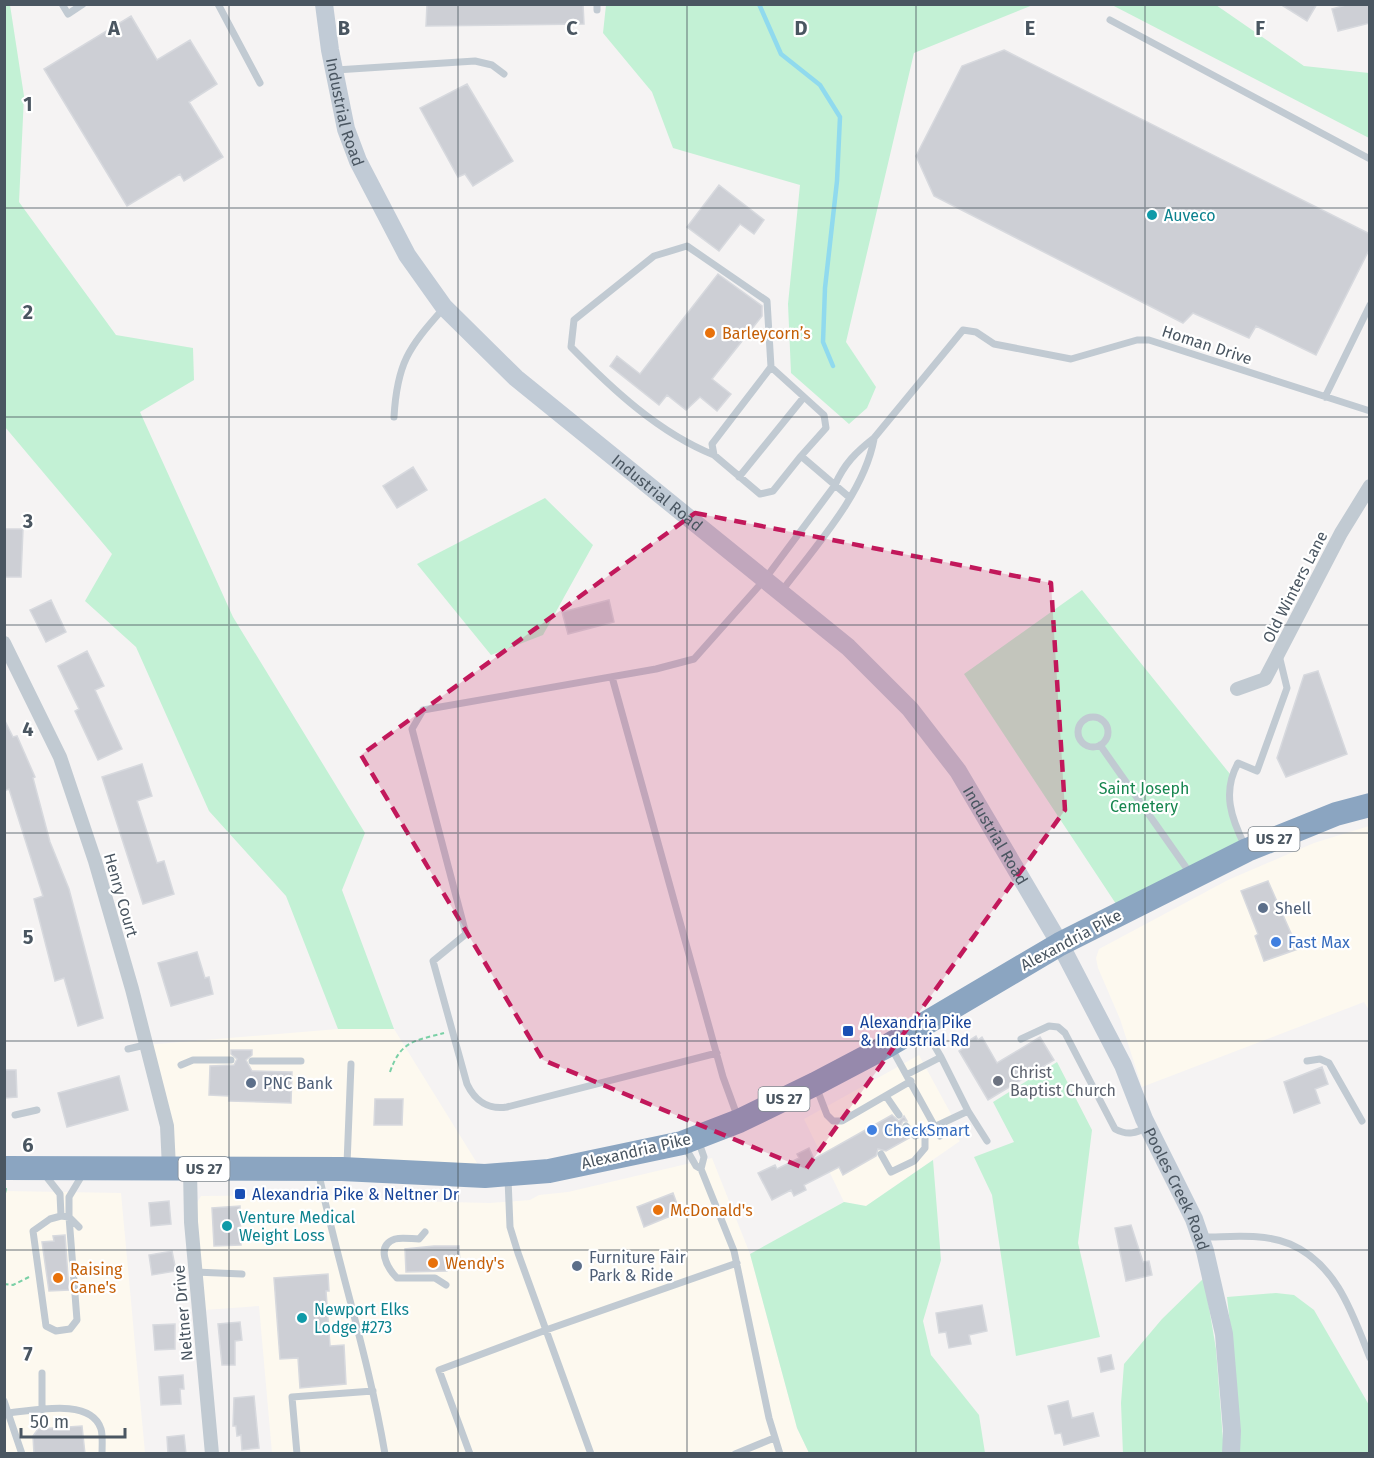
<svg xmlns="http://www.w3.org/2000/svg" width="1374" height="1458" font-family="'Fira Sans',sans-serif">
  <style>
    .commercial { fill: #fdf9ef }
    .green { fill: #c3f1d5 }
    .lines { fill: none; stroke-linecap: round; stroke-linejoin: round }
    .stream { stroke: #90daee; stroke-width: 4.5 }
    .building { fill: #cdcfd5; stroke: #d7d9de; stroke-width: 1.5 }
    .path { stroke: #7ad0a6; stroke-width: 2; stroke-dasharray: 4.5 3; stroke-linecap: butt }
    .lane { stroke: #c1cad2; stroke-width: 7 }
    .street { stroke: #c1cad2; stroke-width: 14 }
    .secondary { stroke: #c1cbd6; stroke-width: 18 }
    .highway { stroke: #8ba5c1; stroke-width: 24 }
    .marked { fill: #c2185b; fill-opacity: 0.2; stroke: #c2185b; stroke-width: 4.5; stroke-dasharray: 12 8; stroke-linejoin: round }
    .grid { fill: none; stroke: #4a5661; stroke-width: 1.5; stroke-opacity: 0.55 }
    .culture-dot { fill: #0f9aa8; stroke: #fff; stroke-width: 2 }
    .food-dot { fill: #e8710a; stroke: #fff; stroke-width: 2 }
    .service-dot { fill: #5c6f8a; stroke: #fff; stroke-width: 2 }
    .shop-dot { fill: #3f7fe0; stroke: #fff; stroke-width: 2 }
    .transit-dot { fill: #1a4fb4; stroke: #fff; stroke-width: 2 }
    .worship-dot { fill: #6b7280; stroke: #fff; stroke-width: 2 }
    .labels { text-anchor: middle; dominant-baseline: central; stroke-width: 4.5; stroke-linejoin: round; paint-order: stroke }
    .shield { fill: #fff; stroke: #808990; stroke-width: 1.5 }
    .shield-label { font-size: 15px; font-weight: bold; fill: #4a5661 }
    .street-label { font-size: 16px; fill: #4a5661; stroke: #fff }
    .culture-label { font-size: 16px; fill: #0d838f; stroke: #fff; text-anchor: start }
    .food-label { font-size: 16px; fill: #c56008; stroke: #fff; text-anchor: start }
    .park-label { font-size: 16px; fill: #17864f; stroke: #fff }
    .service-label { font-size: 16px; fill: #4e5e75; stroke: #fff; text-anchor: start }
    .shop-label { font-size: 16px; fill: #366cbe; stroke: #fff; text-anchor: start }
    .transit-label { font-size: 16px; fill: #164399; stroke: #fff; text-anchor: start }
    .worship-label { font-size: 16px; fill: #5b616d; stroke: #fff; text-anchor: start }
    .grid-label { font-size: 20px; text-anchor: middle; font-weight: bold; fill: #4a5661; stroke: #fff; stroke-width: 4.5; stroke-linejoin: round; paint-order: stroke }
  </style>
  <rect width="100%" height="100%" fill="#f5f3f3"/>
  <path class="commercial" d="M1369,826V1010L1364,1002L1142,1087L1120,1019L1098,968L1096,958L1099,949L1228,880L1314,843Z
    M338,1029H394L485,1176L169,1168L145,1045Z
    M919,1055L951,1114L949,1130L960,1141L866,1206L844,1202L804,1119Z
    M712,1158L750,1254L797,1428L809,1453H272L259,1306L205,1310L195,1206L201,1196L344,1195L404,1201L490,1203L530,1200L539,1195L568,1192Z
    M5,1191L121,1193L145,1453L5,1454Z"/>
  <path class="green" d="M4,5H10L24,96L19,202L116,335L193,348L194,380L140,412L233,617L365,833L342,890L394,1029H338L286,896L209,811L136,647L85,601L112,554L5,427Z
    M606,5H1033L914,53L846,342L876,387L867,408L849,424L791,373L788,304L800,185L673,148L652,92L603,33Z
    M1112,5H1216L1304,66L1369,73V138Z
    M545,498L593,545L543,635L491,655L417,564Z
    M1082,590L1230,774L1228,794L1247,850L1122,913L964,674Z
    M1057,1062L1092,1130L1078,1243L1100,1337L1016,1356L992,1195L974,1157L1014,1142L993,1102Z
    M933,1160L941,1260L923,1321L931,1355L979,1415L985,1453H809L797,1428L750,1254L844,1202L866,1206Z
    M1204,1278L1216,1349L1224,1453L1123,1454L1121,1403L1124,1364L1162,1319Z
    M1276,1293L1294,1295L1314,1310L1369,1405V1453H1239L1235,1367L1227,1297Z"/>
  <g class="lines">
    <path class="stream" d="M759,4L781,54L820,85L840,117L837,181L825,288L823,342L833,366"/>
  </g>
  <path class="building" d="M427,4H583L584,24L426,26Z
    M1280,4H1317L1307,21Z
    M1349,4H1370V23L1338,31L1332,9Z
    M131,16L157,60L190,40L217,84L189,102L223,157L184,181L180,174L127,206L44,69Z
    M1004,50L1370,234V248L1316,355L1256,326L1249,338L1193,313L1183,323L934,196L916,156L962,66Z
    M467,84L513,161L473,186L465,174L458,177L420,108Z
    M719,185L764,220L754,234L740,224L719,251L687,227Z
    M718,274L762,306V316L712,379L731,394L717,411L700,397L686,410L667,395L659,405L610,366L617,356L640,374Z
    M413,467L427,490L397,508L383,486Z
    M5,529H23L21,577H4Z
    M51,600L66,632L46,642L30,610Z
    M609,600L614,622L568,634L562,612Z
    M87,651L104,686L95,690L122,749L98,760L75,711L79,709L58,666Z
    M1318,671L1347,754L1286,777L1277,758L1304,675Z
    M4,719L13,737L17,736L35,777L33,778L50,842L69,889L103,1018L78,1026L64,978L55,981L34,899L43,896L9,789L4,791Z
    M142,764L152,796L137,801L157,863L164,861L174,894L143,904L102,777Z
    M1268,881L1298,949L1264,961L1255,936L1258,934L1241,891Z
    M197,952L205,978L209,977L213,994L171,1006L158,963Z
    M976,1036L978,1040L982,1037L997,1063L1040,1037L1054,1060L988,1100L959,1051L964,1048L962,1045Z
    M231,1050H252V1055L246,1060L252,1071L292,1072L291,1103L229,1101V1096L209,1095L210,1066L234,1065L237,1059L231,1054Z
    M1322,1067L1328,1084L1315,1089L1320,1103L1294,1113L1284,1082Z
    M4,1070H16L17,1097L4,1098Z
    M119,1076L128,1110L67,1127L58,1093Z
    M375,1099H403L402,1125H374Z
    M892,1115L899,1121L904,1116L907,1121H903L900,1127L909,1138L886,1151L878,1149L876,1156L843,1175L839,1167L804,1185L806,1190L794,1196L791,1190L772,1200L758,1173L775,1165L777,1169L799,1158L797,1154L809,1148L814,1159Z
    M673,1193L680,1212L644,1227L637,1207Z
    M169,1201L171,1224L151,1226L149,1203Z
    M240,1206L241,1245L214,1246L212,1208Z
    M1131,1225L1143,1262L1149,1261L1152,1275L1126,1281L1115,1228Z
    M65,1235L69,1290L49,1291L42,1242L54,1241L53,1236Z
    M434,1246H459L460,1267L447,1268V1271L406,1272L405,1249Z
    M172,1251L176,1271L152,1275L149,1255Z
    M328,1274L329,1291H326L330,1346L344,1345L346,1384L300,1388L298,1358L280,1359L274,1278Z
    M982,1305L987,1331L969,1335L971,1344L949,1348L946,1332L939,1333L936,1313Z
    M240,1322L242,1340L235,1341V1365H222L218,1324Z
    M175,1324V1349L155,1350L153,1325Z
    M1111,1355L1114,1369L1101,1372L1098,1358Z
    M183,1375L184,1389H180L181,1404L161,1405L159,1377Z
    M254,1396L259,1448L242,1450L241,1435L237,1436L236,1426H233L234,1398Z
    M1068,1401L1072,1418L1093,1413L1099,1436L1064,1445L1061,1433L1055,1434L1048,1406Z
    M82,1426L85,1454H34L33,1436L38,1429Z
    M184,1435L186,1454H168L167,1437Z"/>
  <g class="lines">
    <path class="path" d="M390,1072C401,1040 415,1041 444,1033
      M4,1200L6,1188
      M4,1284L13,1285L29,1277"/>
    <path class="lane" d="M62,4L68,14L83,4
      M218,4L260,83
      M597,10V4
      M1110,20L1370,159
      M336,70L475,61L492,65L504,74
      M771,367L824,415L826,428L801,456
      M1325,397L1370,305
      M394,417C397,364 408,348 443,309
      M714,455C659,433 612,389 571,347L574,320L654,256L687,246L767,301L771,367L712,444L714,455L760,494L773,491L801,456L849,497
      M739,477L804,397
      M781,592C814,548 864,494 874,439
      M612,677L723,1077L738,1118
      M1078 732a15 15 0 1 1 30 0a15 15 0 1 1-30 0Z
      M1100,745L1190,873
      M1245,846C1231,818 1222,792 1238,763L1257,771L1287,688L1279,655
      M924,1028L941,1057
      M1021,1039L1049,1026L1058,1027L1065,1033L1115,1129C1128,1136 1136,1133 1148,1127
      M128,1049L145,1045
      M892,1049L940,1136
      M717,1053L507,1107C489,1110 475,1101 467,1084L433,961L466,934L412,729L423,710L656,669L694,659L765,579L835,485C844,464 856,452 874,438L963,330L976,332L994,344L1071,359L1137,340H1149L1370,411
      M252,1061H301
      M1307,1061L1320,1059L1329,1063L1362,1121
      M181,1065L193,1060H231
      M908,1074L941,1057L968,1111L987,1141
      M817,1089L827,1115L833,1121H842L911,1081
      M886,1096L899,1115
      M15,1115L37,1110
      M906,1126L915,1136L968,1111
      M684,1145L696,1166L701,1169L704,1157L698,1140
      M881,1154L891,1172L914,1161L925,1148V1132
      M347,1164L351,1064
      M701,1169L734,1251L769,1418L780,1454
      M45,1175L60,1194L61,1216L50,1219L33,1231L46,1326L56,1331L70,1329L77,1320L69,1217L61,1216
      M319,1175C339,1268 369,1359 385,1454
      M508,1179L510,1227L518,1253L591,1454
      M79,1227L69,1217V1197L84,1172
      M425,1232L419,1239C412,1239 402,1237 395,1239C375,1246 387,1268 397,1278H435L446,1285
      M1203,1237C1231,1237 1264,1233 1290,1244C1337,1264 1353,1315 1370,1358
      M195,1272L242,1274
      M42,1373V1410
      M4,1401L22,1454
      M8,1413C33,1411 91,1397 101,1429C103,1436 102,1446 102,1454
      M297,1454L292,1397L373,1391
      M470,1454L439,1370L546,1330L737,1263
      M735,1454L774,1438"/>
    <path class="street" d="M4,643L60,757L95,861L132,989L167,1126L169,1168
      M1237,689L1265,679L1341,533L1370,486
      M190,1169L191,1222L212,1454"/>
    <path class="secondary" id="s1" d="M324,4L330,50L346,129L358,161L407,255L444,307L516,378L848,647L910,709L958,771L1060,944L1123,1065L1144,1119L1194,1219L1205,1251L1224,1334L1232,1431L1231,1454"/>
    <path class="highway" d="M4,1168L342,1169L485,1176L549,1171L682,1143L739,1121L815,1084L889,1045L1060,944L1247,850L1336,814L1370,805"/>
  </g>
  <path class="marked" d="M695,513L1051,583L1065,810L806,1169L543,1060L361,755Z"/>
  <path class="grid" d="M229,4V1454M458,4V1454M687,4V1454M916,4V1454M1145,4V1454M4,208H1370M4,417H1370M4,625H1370M4,833H1370M4,1041H1370M4,1250H1370"/>
  <g class="culture-dot">
    <circle cx="1152" cy="215" r="6"/>
    <circle cx="227" cy="1226" r="6"/>
    <circle cx="302" cy="1318" r="6"/>
  </g>
  <g class="food-dot">
    <circle cx="710" cy="333" r="6"/>
    <circle cx="658" cy="1210" r="6"/>
    <circle cx="433" cy="1263" r="6"/>
    <circle cx="58" cy="1278" r="6"/>
  </g>
  <g class="service-dot">
    <circle cx="1263" cy="908" r="6"/>
    <circle cx="251" cy="1083" r="6"/>
    <circle cx="577" cy="1266" r="6"/>
  </g>
  <g class="shop-dot">
    <circle cx="1276" cy="942" r="6"/>
    <circle cx="872" cy="1130" r="6"/>
  </g>
  <g class="transit-dot">
    <rect x="842" y="1025" width="12" height="12" rx="3"/>
    <rect x="234" y="1188" width="12" height="12" rx="3"/>
  </g>
  <circle class="worship-dot" cx="998" cy="1081" r="6"/>
  <g class="labels">
    <g class="shield">
      <rect x="1248.5" y="827" width="51" height="24" rx="4.5"/>
      <rect x="758.5" y="1087" width="51" height="24" rx="4.5"/>
      <rect x="178.5" y="1157" width="51" height="24" rx="4.5"/>
    </g>
    <g class="shield-label">
      <text x="1274" y="839">US 27</text>
      <text x="784" y="1099">US 27</text>
      <text x="204" y="1169">US 27</text>
    </g>
    <g class="street-label">
      <text stroke="none"><textPath href="#s1" startOffset="110">Industrial Road</textPath></text>
      <text transform="translate(1207 345) rotate(18)">Homan Drive</text>
      <text stroke="none"><textPath href="#s1" startOffset="614">Industrial Road</textPath></text>
      <text transform="translate(1295 587) rotate(-63)">Old Winters Lane</text>
      <text stroke="none"><textPath href="#s1" startOffset="1100">Industrial Road</textPath></text>
      <text transform="translate(121 895) rotate(74)">Henry Court</text>
      <text transform="translate(1071 940) rotate(-28)">Alexandria Pike</text>
      <text transform="translate(636 1151) rotate(-13)">Alexandria Pike</text>
      <text stroke="none"><textPath href="#s1" startOffset="1498">Pooles Creek Road</textPath></text>
      <text transform="translate(183 1313) rotate(-95)">Neltner Drive</text>
    </g>
    <g class="culture-label">
      <text x="1164" y="215">Auveco</text>
      <text x="239" y="1217">Venture Medical<tspan x="239" dy="18">Weight Loss</tspan></text>
      <text x="314" y="1309">Newport Elks<tspan x="314" dy="18">Lodge #273</tspan></text>
    </g>
    <g class="food-label">
      <text x="722" y="333">Barleycorn’s</text>
      <text x="670" y="1210">McDonald's</text>
      <text x="445" y="1263">Wendy's</text>
      <text x="70" y="1269">Raising<tspan x="70" dy="18">Cane's</tspan></text>
    </g>
    <g class="park-label">
      <text x="1144" y="788">Saint Joseph<tspan x="1144" dy="18">Cemetery</tspan></text>
    </g>
    <g class="service-label">
      <text x="1275" y="908">Shell</text>
      <text x="263" y="1083">PNC Bank</text>
      <text x="589" y="1257">Furniture Fair<tspan x="589" dy="18">Park &amp; Ride</tspan></text>
    </g>
    <g class="shop-label">
      <text x="1288" y="942">Fast Max</text>
      <text x="884" y="1130">CheckSmart</text>
    </g>
    <g class="transit-label">
      <text x="860" y="1022">Alexandria Pike<tspan x="860" dy="18">&amp; Industrial Rd</tspan></text>
      <text x="252" y="1194">Alexandria Pike &amp; Neltner Dr</text>
    </g>
    <g class="worship-label">
      <text x="1010" y="1072">Christ<tspan x="1010" dy="18">Baptist Church</tspan></text>
    </g>
  </g>
  <g class="grid-label">
    <text x="114" y="35">A</text>
    <text x="344" y="35">B</text>
    <text x="572" y="35">C</text>
    <text x="801" y="35">D</text>
    <text x="1030" y="35">E</text>
    <text x="1260" y="35">F</text>
    <text x="28" y="111">1</text>
    <text x="28" y="319">2</text>
    <text x="28" y="528">3</text>
    <text x="28" y="736">4</text>
    <text x="28" y="944">5</text>
    <text x="28" y="1152">6</text>
    <text x="28" y="1361">7</text>
  </g>
  <rect width="1374" height="1458" fill="none" stroke="#4a5661" stroke-width="12"/>
  <path d="M21 1428v9h104v-9" fill="none" stroke="#4a5661" stroke-width="3"/>
  <text x="30" y="1428" font-size="18" fill="#4a5661" stroke="#ffffff" stroke-width="4.5" paint-order="stroke">50 m</text>
</svg>
